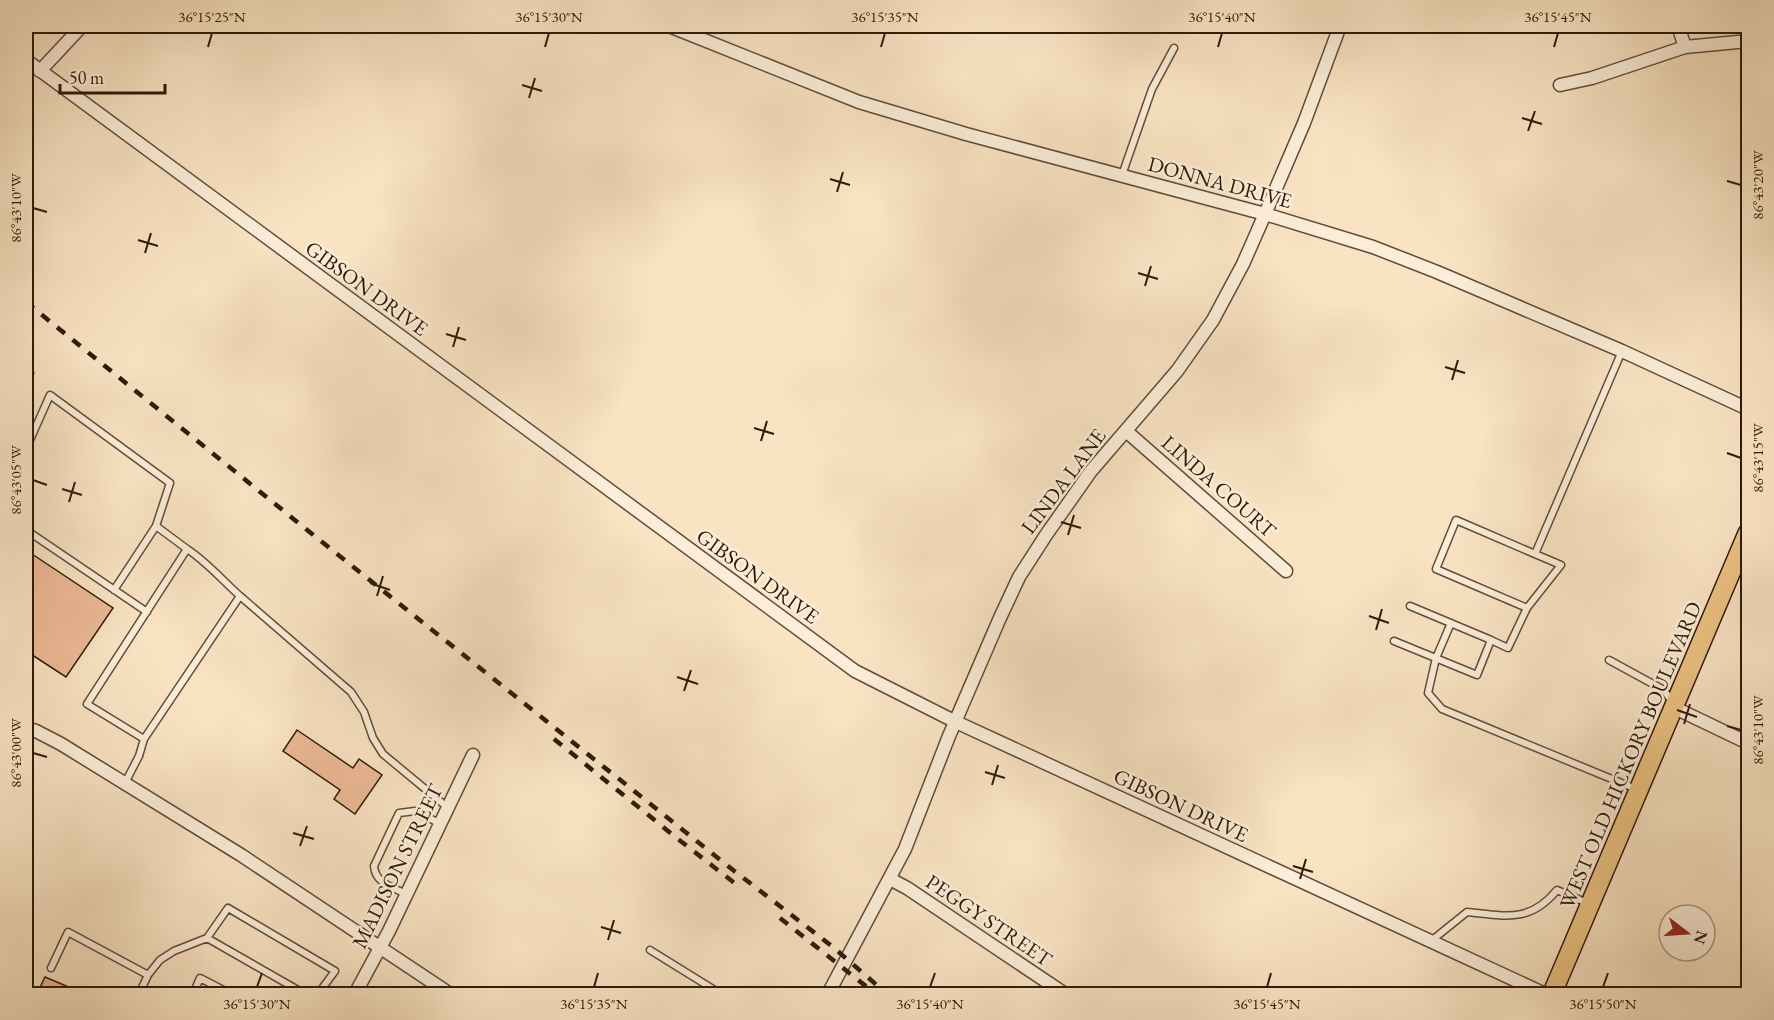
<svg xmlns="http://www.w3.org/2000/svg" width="1774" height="1020" font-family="'EB Garamond',serif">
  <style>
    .building { fill: #edb996; stroke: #2e1a09; stroke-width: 1.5 }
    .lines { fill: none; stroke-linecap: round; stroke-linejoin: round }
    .service-casing { stroke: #614c38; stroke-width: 9 }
    .minor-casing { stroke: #614c38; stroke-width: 15 }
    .primary-casing { stroke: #2e1a09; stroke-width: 21 }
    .service { stroke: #fbedd8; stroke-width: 6 }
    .minor { stroke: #fbedd8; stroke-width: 12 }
    .primary { stroke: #ecc282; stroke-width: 18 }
    .rail { stroke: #2e1a09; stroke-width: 4.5; stroke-dasharray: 10 10; stroke-linecap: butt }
    .ticks { fill: none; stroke: #2e1a09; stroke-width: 2 }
    .labels { text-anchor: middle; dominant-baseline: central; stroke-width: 5; stroke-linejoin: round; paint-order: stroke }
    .street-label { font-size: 21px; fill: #2e1a09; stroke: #fbedd8 }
    .neatline { fill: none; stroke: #2e1a09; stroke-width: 2 }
    .ticks-label { font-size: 15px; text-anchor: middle; fill: #2e1a09 }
  </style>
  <rect width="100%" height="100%" fill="#f9e3c3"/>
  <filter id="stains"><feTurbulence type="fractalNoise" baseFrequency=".00333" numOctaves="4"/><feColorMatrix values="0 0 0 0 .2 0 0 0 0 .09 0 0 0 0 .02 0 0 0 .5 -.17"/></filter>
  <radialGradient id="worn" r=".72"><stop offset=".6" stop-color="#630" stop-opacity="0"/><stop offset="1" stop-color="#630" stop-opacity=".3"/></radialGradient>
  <path class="building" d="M26,550L113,608L66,677L26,651Z
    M297,730L353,768L359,759L382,775L355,814L334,799L340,790L283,751Z
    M45,977L85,994H37Z"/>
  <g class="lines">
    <defs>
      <path id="service" d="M1122,175L1152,89L1174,48
        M26,370L30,373L26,383
        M26,449L50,395L170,483L156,526L187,549L87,704L144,739L139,756L125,783
        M26,530L147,612
        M1535,554L1561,565L1527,608L1436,569L1456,520L1535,554L1622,351
        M114,590L156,526
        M240,596L351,692L364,712L373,738L383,754L447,807
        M1410,606L1491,640
        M1451,623L1436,658L1428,693L1442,709L1636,789
        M1394,641L1477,675L1491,640L1508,648L1527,608
        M1609,660L1664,690L1672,702
        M144,739L240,596C222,580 207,562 187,549
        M406,894C392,887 375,883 374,866L399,813L415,811L439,823
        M207,938L305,994
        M1431,941L1467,912C1506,916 1530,923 1557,890L1587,903
        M650,950L721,994
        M51,968L68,932L148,975
        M139,994L148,975L160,960L174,951L207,938L228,908L335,971L318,994
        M193,994L200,978L231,994"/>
      <path id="minor" d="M669,26L859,102L966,134L1265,214L1373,247L1437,272L1622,351L1748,409
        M1678,26L1685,47
        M26,60L855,671L956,722L1545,994
        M40,71L82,26
        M1560,85L1592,78L1685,47L1748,41
        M1126,431L1286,571
        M1675,708L1748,743
        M26,728L36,731L61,744L241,855L450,994
        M890,879L907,888L1065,994
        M355,994L389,931L473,755
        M828,994L905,849L949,736L999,620L1019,577L1046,535L1091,471L1177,371L1213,320L1243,264L1265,214L1304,123L1340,26"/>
      <path id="primary" d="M1552,994L1748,532"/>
    </defs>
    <use href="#service" class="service-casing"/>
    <use href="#minor" class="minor-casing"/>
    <use href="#primary" class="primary-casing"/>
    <use href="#service" class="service"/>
    <use href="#minor" class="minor"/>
    <use href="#primary" class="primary"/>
    <path class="rail" d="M26,302L317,538L733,870L833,947L887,994
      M554,739L678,839L737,885
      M780,918L872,991"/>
  </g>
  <path class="ticks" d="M208,47L212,33M545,47L549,33M881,47L885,33M1218,47L1222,33M1554,47L1558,33M522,85L542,91M529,98L535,78M1522,118L1542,124M1528,131L1535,111M830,179L850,185M1727,181L1741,185M837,192L843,172M33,208L47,212M138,240L158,246M145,253L151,233M1138,273L1158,279M1145,286L1151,266M446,334L466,340M453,347L459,327M1445,367L1465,373M1452,380L1458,360M754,428L774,434M761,441L767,421M1727,453L1741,458M33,480L47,485M62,489L82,495M69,502L75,482M1061,522L1081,528M1068,535L1074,515M370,583L390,590M377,596L383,576M1369,616L1389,623M1376,630L1382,609M677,677L698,684M684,691L691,670M1677,710L1697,717M1684,724L1690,704M1727,726L1741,730M33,753L47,757M985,772L1005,778M992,785L998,765M293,833L314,839M300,846L307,826M1293,866L1313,872M1300,879L1306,859M601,927L621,933M608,940L614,920M257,987L262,973M594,987L598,973M930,987L935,973M1267,987L1271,973M1603,987L1608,973"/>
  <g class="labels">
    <g class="street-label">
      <text transform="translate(1220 182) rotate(15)">DONNA DRIVE</text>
      <text transform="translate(367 288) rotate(36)">GIBSON DRIVE</text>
      <text transform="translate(1063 481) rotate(-53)">LINDA LANE</text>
      <text transform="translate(1219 486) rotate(41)">LINDA COURT</text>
      <text transform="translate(758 576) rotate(36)">GIBSON DRIVE</text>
      <text transform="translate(1630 755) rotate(-67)">WEST OLD HICKORY BOULEVARD</text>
      <text transform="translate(1181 805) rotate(25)">GIBSON DRIVE</text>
      <text transform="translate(397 866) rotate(-64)">MADISON STREET</text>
      <text transform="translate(989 920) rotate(34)">PEGGY STREET</text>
    </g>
  </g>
  <rect width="1774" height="1020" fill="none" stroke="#f9e3c3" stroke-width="66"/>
  <g transform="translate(1687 933) rotate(107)"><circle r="28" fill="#fbedd8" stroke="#a99985" stroke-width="1.5"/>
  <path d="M0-4.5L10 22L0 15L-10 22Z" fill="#8f2418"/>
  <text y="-9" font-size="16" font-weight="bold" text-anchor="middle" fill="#2e1a09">N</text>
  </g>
  <path d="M60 84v9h105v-9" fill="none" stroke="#2e1a09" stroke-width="3"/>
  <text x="69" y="84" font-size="18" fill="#2e1a09" stroke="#fbedd8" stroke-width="4.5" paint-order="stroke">50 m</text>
  <rect x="33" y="33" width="1708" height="954" class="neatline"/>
  <g class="ticks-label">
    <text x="212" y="22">36°15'25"N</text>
    <text x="549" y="22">36°15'30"N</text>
    <text x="885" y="22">36°15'35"N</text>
    <text x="1222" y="22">36°15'40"N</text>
    <text x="1558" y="22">36°15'45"N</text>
    <text transform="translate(1758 185) rotate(-90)" y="5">86°43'20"W</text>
    <text transform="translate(16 208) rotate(-90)" y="5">86°43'10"W</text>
    <text transform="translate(1758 458) rotate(-90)" y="5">86°43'15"W</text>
    <text transform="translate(16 480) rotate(-90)" y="5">86°43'05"W</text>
    <text transform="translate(1758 730) rotate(-90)" y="5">86°43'10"W</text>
    <text transform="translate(16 753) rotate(-90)" y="5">86°43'00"W</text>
    <text x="257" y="1009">36°15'30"N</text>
    <text x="594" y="1009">36°15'35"N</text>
    <text x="930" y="1009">36°15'40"N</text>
    <text x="1267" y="1009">36°15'45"N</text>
    <text x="1603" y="1009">36°15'50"N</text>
  </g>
  <rect width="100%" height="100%" filter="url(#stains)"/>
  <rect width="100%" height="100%" fill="url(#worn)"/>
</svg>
